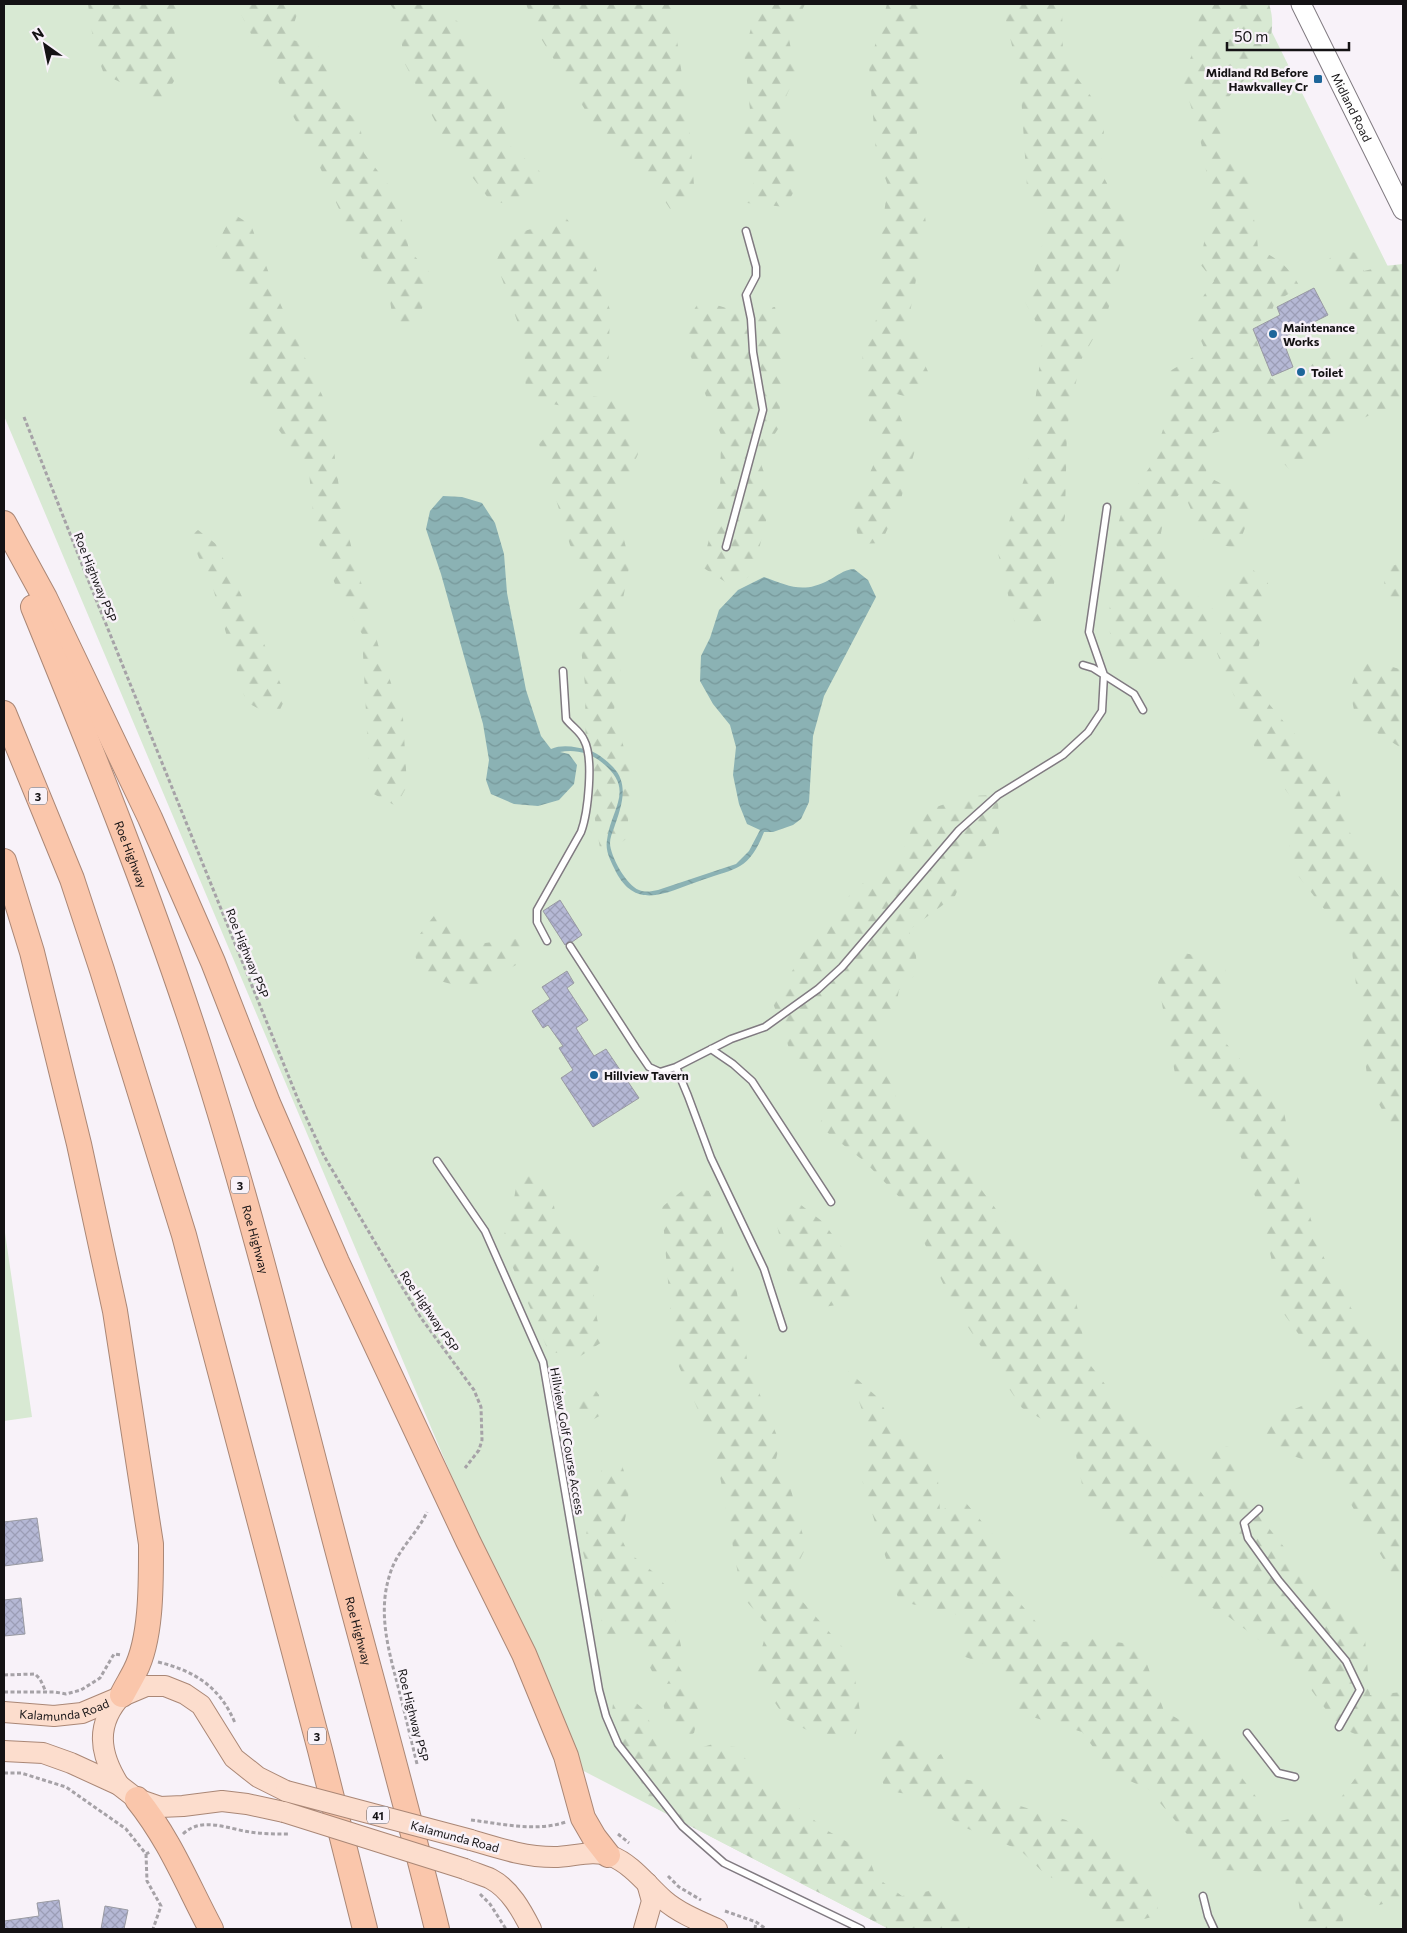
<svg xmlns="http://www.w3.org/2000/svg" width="1407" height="1933" font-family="Commissioner,sans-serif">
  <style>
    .green { fill: #d8e9d3 }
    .forest { fill: url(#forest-firs) }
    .water { fill: url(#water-waves) }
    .building { fill: url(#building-cross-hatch); stroke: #999aa2 }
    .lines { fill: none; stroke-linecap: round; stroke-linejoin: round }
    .service-casing { stroke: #807a81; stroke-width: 9 }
    .secondary-casing { stroke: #807a81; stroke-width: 21 }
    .primary-casing { stroke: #aa8776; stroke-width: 22 }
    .motorway-casing { stroke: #aa8776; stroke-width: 26 }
    .path { stroke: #a6a2a7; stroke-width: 3; stroke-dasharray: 4 2.5; stroke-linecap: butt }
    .service { stroke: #fff; stroke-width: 6 }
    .secondary { stroke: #fff; stroke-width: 19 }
    .primary { stroke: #fcddcd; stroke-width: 20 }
    .motorway { stroke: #fac6ab; stroke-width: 24 }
    .primary-bridge-casing { stroke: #aa8776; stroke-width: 22; stroke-linecap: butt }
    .primary-bridge { stroke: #fcddcd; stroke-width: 20 }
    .poi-dot { fill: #1e669a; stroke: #f8f2f9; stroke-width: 2 }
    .labels { text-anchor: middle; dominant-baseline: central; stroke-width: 5; stroke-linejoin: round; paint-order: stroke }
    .shield { fill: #f8f2f9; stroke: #585559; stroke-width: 1 }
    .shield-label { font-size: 11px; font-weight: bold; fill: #141214 }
    .poi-label { font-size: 12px; font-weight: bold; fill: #141214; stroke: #f8f2f9; text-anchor: start }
    .street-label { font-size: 12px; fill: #141214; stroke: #f8f2f9 }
  </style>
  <defs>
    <pattern id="forest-firs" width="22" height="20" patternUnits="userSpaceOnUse" patternTransform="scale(1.25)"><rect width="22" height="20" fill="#d8e9d3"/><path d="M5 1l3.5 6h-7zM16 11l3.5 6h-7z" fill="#b8c7b4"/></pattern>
    <pattern id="water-waves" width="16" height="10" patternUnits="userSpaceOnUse" patternTransform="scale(1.25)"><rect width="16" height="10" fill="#8bb2b4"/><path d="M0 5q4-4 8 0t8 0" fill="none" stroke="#77989a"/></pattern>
    <pattern id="building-cross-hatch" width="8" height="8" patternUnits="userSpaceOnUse" patternTransform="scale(1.25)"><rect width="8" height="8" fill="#b5b8d5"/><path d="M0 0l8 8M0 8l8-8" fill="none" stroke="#9b9db6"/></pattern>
  </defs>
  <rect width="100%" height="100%" fill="#f8f2f9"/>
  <path class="green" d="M4,4H1258L1403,297V1929H889L574,1766L4,416Z
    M4,1226L32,1417L4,1421Z"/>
  <path class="forest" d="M88,4H181L174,21L177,76L161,103L104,74L94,47Z
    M236,4H297L299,8L289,39L323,48L332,98L360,124L364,153L387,183L404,226L409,250L432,275L419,319L400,336L392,314L389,293L368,272L312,150L288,107L274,70L253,38Z
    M390,4H431L463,25L468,69L503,89L508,144L545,176L509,205L489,199L447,144L405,64L397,14Z
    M526,4H672L689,126L694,185L674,215L642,166L597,129L537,32Z
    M758,4H805L789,39L796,75L777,116L794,141L796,188L785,207L747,203L755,177L740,151L750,110L744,53Z
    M887,4H922L923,36L916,147L926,224L906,335L918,350L931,378L916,399L889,392L915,450L900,502L881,543L860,544L852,513L881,448L866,414L862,351L881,309V234L888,186L876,152L869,66Z
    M1002,4H1062L1063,59L1105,115L1101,172L1130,227L1107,314L1080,362L1067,428L1065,516L1053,590L1041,621L1016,628L998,553L1027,471L1043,335L1025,302L1047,229L1027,187L1020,79Z
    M1198,4H1269C1279,35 1264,57 1244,80C1239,86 1232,92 1228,98C1219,115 1219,142 1224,160L1239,166L1245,177L1252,183C1249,206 1257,226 1258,249C1280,260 1288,266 1300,287L1275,302L1270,316L1251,326L1271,379L1300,376L1313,363L1311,353L1318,343L1331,349L1332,361L1349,366L1350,310L1340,280L1328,261L1336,249L1357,253L1364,271L1384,266L1403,264V403L1370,415L1327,435L1316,452L1289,469L1247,425L1209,434L1206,476L1251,498L1245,528L1237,549L1204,540L1183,491L1166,507L1161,533L1168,571L1215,611L1204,658L1161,666L1111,656L1109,612L1119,554L1114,537L1125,502L1152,464L1166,420L1170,371L1205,350L1190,315L1214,281L1200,264L1210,211L1205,160L1196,122L1182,79C1193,55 1201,31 1198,4Z
    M232,213L251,225L280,303L328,408L343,516L379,648L403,718L407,786L396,806L370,792L362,634L335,584L315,534L309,472L276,426L249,381V293L213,254Z
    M566,218L588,245L610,310L608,375L584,394L626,403L638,454L615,505L630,563L615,639L622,661L614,710L631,775L627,838L602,859L586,769L585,685L577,611L597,586L570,545L539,444L581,397L568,407L526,399L524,340L496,262L506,237Z
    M700,300L736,311L775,307L785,351L778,429L759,458L774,502L767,517L754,569L738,590L702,567L720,496L721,435L681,331Z
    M198,530L216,544L258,629L286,697L276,718L246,702L208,571L199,558L190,536Z
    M1242,560L1268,583L1263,629L1250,681L1284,722L1336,779L1355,851L1386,878L1403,901V1148L1368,1084L1351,943L1288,863L1294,801L1256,751L1217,653L1228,583Z
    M1403,562V599L1393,603L1384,586L1386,568Z
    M1361,658L1403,670V749L1356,720L1350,690Z
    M998,795L999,837L975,853L955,896L909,930L916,955L917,973L899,990L895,1011L880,1024L875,1040L902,1113L949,1147L1008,1225L1075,1296L1088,1362L1153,1447L1175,1456L1208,1502L1210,1443L1234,1448L1240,1492L1292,1557L1364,1628L1370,1695L1403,1692V1899L1379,1905L1351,1885L1341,1929H1303L1295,1880L1254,1871L1218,1870L1148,1789L1112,1773L1082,1732L1016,1712L1014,1676L963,1656V1616L899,1601L862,1480L870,1432L848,1371L876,1396L904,1439L937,1465L940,1512L961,1497L999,1542L1007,1588L1054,1643L1090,1639L1140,1645L1164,1711L1212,1738L1275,1822L1332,1810L1362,1769L1364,1738L1339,1727L1294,1667L1229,1617L1170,1585L1084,1494L1072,1436L1022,1408L952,1303L907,1205L864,1161L819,1126L832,1096L789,1048L773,1003L803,953L853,891L902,853L918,813L969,796Z
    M437,912L471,945L527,937L516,965L472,990L419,975L413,943Z
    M1175,951L1226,962L1223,1040L1283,1107L1295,1168L1321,1252L1363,1330L1395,1359L1403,1382V1585L1398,1584L1352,1506L1335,1471L1266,1446L1264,1422L1339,1390L1284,1314L1261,1213L1229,1124L1176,1079L1158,982Z
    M533,1171L550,1185L555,1211L577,1242L599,1267L593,1299L602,1342L576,1359L548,1350L502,1242L513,1205L517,1181Z
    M688,1186L709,1191L715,1204L733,1266L748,1366L780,1443L775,1463L790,1486L806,1547L788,1585L852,1658L860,1712L855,1738L820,1737L786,1719L755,1673L768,1626L742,1596L715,1449L674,1355L662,1207Z
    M801,1205L823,1222L855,1265L849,1303L811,1309L787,1270L777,1225Z
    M591,1384L599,1395L601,1415L589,1422L579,1414L576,1399L580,1387Z
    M617,1462L622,1465L629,1488L627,1510L621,1538L628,1552L652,1571L668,1588L681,1646L678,1665L691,1687L699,1712L694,1733L682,1740L668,1725L661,1694L671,1677L664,1671L653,1673L636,1642L624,1637L612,1640L606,1637L583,1552L596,1481L605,1464Z
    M631,1698L643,1709L665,1751L696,1749L713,1744L736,1747L760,1777L795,1805L828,1831L867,1853L876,1877L902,1896L940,1889L983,1929H889L652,1806L639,1777L608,1741L613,1704Z
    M883,1739L905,1741L925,1763L941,1754L953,1777L989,1784L1004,1801L1066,1820L1119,1855L1160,1895L1156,1916L1132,1922L1109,1924L1089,1895L1046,1875L1020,1850L961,1826L922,1797L885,1790L876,1758Z"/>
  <path class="water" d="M443,496L462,497L482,503L495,523L504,554L507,593L526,690L541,736L551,749C563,744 576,747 588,750C598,753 606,760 613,767C630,785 621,807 614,828C612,833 610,838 610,843C610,856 627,886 639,890C646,893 652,891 658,890L736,864L749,851L760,830L747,824L739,804L733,775L736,747L730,725L713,704L700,681L701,656L710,638L719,610L738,590L764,577C789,586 803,594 829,580C837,576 843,570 854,569L868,580L876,597L824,696L813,736L809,802L801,819L793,825L773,832H764C749,870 737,868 702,880C669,891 637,912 616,872C611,861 605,852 607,840C611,807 637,789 600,761C589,752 573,749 560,752L569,754L577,765L574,784L559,800L538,806L514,804L491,794L486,780L489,760L483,724L441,574L426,529L430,511Z"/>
  <path class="building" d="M1314,288L1328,315L1282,338L1293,367L1272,376L1253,329L1280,315L1277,307Z
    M560,900L582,935L572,942H568L565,945L543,911Z
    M567,971L574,983L567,988L588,1020L576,1028L594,1056L606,1049L639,1098L593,1127L561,1078L573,1070L559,1048L563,1046L548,1025L543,1028L532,1011L550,999L542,987Z
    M37,1518L43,1561L4,1566V1522Z
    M21,1598L25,1634L4,1636V1600Z
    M59,1900L63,1929H4V1921L39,1916L37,1903Z
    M105,1906L128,1910L124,1929H101Z"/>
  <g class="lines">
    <defs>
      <path id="service" d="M726,547L763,410L753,352L751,319L746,295L756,276V267L746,231
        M1083,665L1093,668L1134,694L1143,710
        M547,941L537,922V910L581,832C588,813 594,758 584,740C580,731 572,727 566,719L563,671
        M570,946L636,1048L649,1067L660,1072L676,1067L731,1039L765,1027L818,989L842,967L959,830L998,795L1063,755L1088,732L1102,711L1104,675L1089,632L1107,507
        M711,1049L733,1064L752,1081L831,1202
        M676,1067L688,1096L711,1158L764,1269L783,1328
        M437,1161L485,1231L543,1362L599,1690L606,1716L618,1744L682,1826L724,1863L861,1929
        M1259,1509L1244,1523L1248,1538L1279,1581L1346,1661L1360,1690L1339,1727
        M1247,1733L1278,1773L1295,1777
        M1203,1896L1208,1916L1214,1929"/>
      <g id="secondary">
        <path id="s1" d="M1301,4L1403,210"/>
      </g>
      <g id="primary">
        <path id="s2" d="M4,1712L54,1716L82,1713L146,1686H165L185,1694L201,1705L234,1758L258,1777L286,1791"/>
        <path d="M4,1751L43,1753L71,1763L119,1785L137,1799L160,1807L183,1806L222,1801L247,1804L284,1812"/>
        <path d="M119,1785C99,1753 95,1724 122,1695"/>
        <path d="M471,1840C498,1848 525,1857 554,1857C573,1857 592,1849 611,1856C632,1864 647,1885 664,1900C679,1913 699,1921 717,1929"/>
        <path d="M465,1869C474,1873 483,1875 491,1879C510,1889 522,1911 531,1929"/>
        <path d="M644,1929L652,1901L647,1883"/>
      </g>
      <g id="motorway">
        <path d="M4,523L45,598L150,818L213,962L268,1103L337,1262L468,1541L524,1654L566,1756L583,1818L594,1837L608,1855"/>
        <path id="s3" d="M33,607C92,751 150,895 198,1043C249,1202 289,1364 331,1526C366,1660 404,1794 437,1929"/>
        <path d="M4,713L72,879L102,970L184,1235L320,1750L365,1929"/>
        <path d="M4,861L32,952L79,1144L115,1311L151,1544C151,1581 152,1638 135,1671C131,1679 126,1687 122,1695"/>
        <path d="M137,1799C170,1840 187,1884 211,1929"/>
      </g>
    </defs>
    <use href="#service" class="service-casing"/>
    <use href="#secondary" class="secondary-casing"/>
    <use href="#primary" class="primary-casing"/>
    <use href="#motorway" class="motorway-casing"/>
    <path class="path" d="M24,417L89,582L299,1102L324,1156L379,1249L421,1318L474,1390L481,1407L482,1440L479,1450L465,1468
      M158,1662C195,1671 220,1687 235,1723
      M4,1675L35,1674L40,1679L46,1692
      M4,1692H55L66,1694L81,1690L100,1678L114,1654L122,1655
      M417,1764C411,1739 405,1714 399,1690C389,1652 377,1613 390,1574C397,1550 417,1534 427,1512
      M4,1773H21L66,1787L126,1829L146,1854L150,1852
      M471,1820C503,1824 536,1832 566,1822
      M183,1834C202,1816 228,1829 250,1832C263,1834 276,1834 289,1834
      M618,1834L629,1843
      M146,1854L147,1881L161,1906L153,1929
      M668,1876L679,1887L701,1900
      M480,1894L490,1904L506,1929
      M725,1911L756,1922L766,1929
      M755,1929L756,1922"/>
    <use href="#service" class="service"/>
    <use href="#secondary" class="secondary"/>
    <use href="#primary" class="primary"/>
    <use href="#motorway" class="motorway"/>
    <defs>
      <path id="primary-bridge" d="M286,1791L471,1840
        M284,1812L465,1869"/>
    </defs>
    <use href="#primary-bridge" class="primary-bridge-casing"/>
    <use href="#primary-bridge" class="primary-bridge"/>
  </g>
  <g class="poi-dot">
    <rect x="1313" y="74" width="10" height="10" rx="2.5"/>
    <circle cx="1273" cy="334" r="5"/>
    <circle cx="1301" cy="372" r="5"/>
    <circle cx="594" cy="1075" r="5"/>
  </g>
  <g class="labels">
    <g class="shield">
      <rect x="29" y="787.5" width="18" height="17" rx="4"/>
      <rect x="231" y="1176.5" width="18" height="17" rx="4"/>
      <rect x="308" y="1727.5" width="18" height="17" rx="4"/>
      <rect x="367" y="1806.5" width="22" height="17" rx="4"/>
    </g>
    <g class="shield-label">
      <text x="38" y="796">3</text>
      <text x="240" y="1185">3</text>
      <text x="317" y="1736">3</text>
      <text x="378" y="1815">41</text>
    </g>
    <g class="poi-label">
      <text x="1308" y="72" text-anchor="end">Midland Rd Before<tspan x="1308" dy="14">Hawkvalley Cr</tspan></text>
      <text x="1283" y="327">Maintenance<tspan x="1283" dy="14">Works</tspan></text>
      <text x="1311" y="372">Toilet</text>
      <text x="604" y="1075">Hillview Tavern</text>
    </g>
    <g class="street-label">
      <text stroke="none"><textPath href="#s1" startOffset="115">Midland Road</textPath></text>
      <text transform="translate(96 577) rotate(68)">Roe Highway PSP</text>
      <text stroke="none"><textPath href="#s3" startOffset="266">Roe Highway</textPath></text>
      <text transform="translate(248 953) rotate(68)">Roe Highway PSP</text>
      <text stroke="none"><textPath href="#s3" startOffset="671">Roe Highway</textPath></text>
      <text transform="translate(430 1311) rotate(56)">Roe Highway PSP</text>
      <text transform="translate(568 1441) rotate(80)">Hillview Golf Course Access</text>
      <text stroke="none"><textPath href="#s3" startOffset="1076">Roe Highway</textPath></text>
      <text stroke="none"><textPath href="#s2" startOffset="61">Kalamunda Road</textPath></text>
      <text transform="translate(414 1715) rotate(76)">Roe Highway PSP</text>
      <text transform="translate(455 1836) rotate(15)">Kalamunda Road</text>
    </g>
  </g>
  <rect width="1407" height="1933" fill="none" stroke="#141214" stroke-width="10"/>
  <g transform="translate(45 45) rotate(327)" stroke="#f8f2f9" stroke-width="4" paint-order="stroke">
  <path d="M0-4L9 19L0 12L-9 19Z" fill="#141214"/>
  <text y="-8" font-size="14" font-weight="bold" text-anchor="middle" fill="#141214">N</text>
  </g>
  <path d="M1227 42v8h122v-8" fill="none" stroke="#141214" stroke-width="2.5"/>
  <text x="1234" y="42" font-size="15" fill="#141214" stroke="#f8f2f9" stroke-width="4" paint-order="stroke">50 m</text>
</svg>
